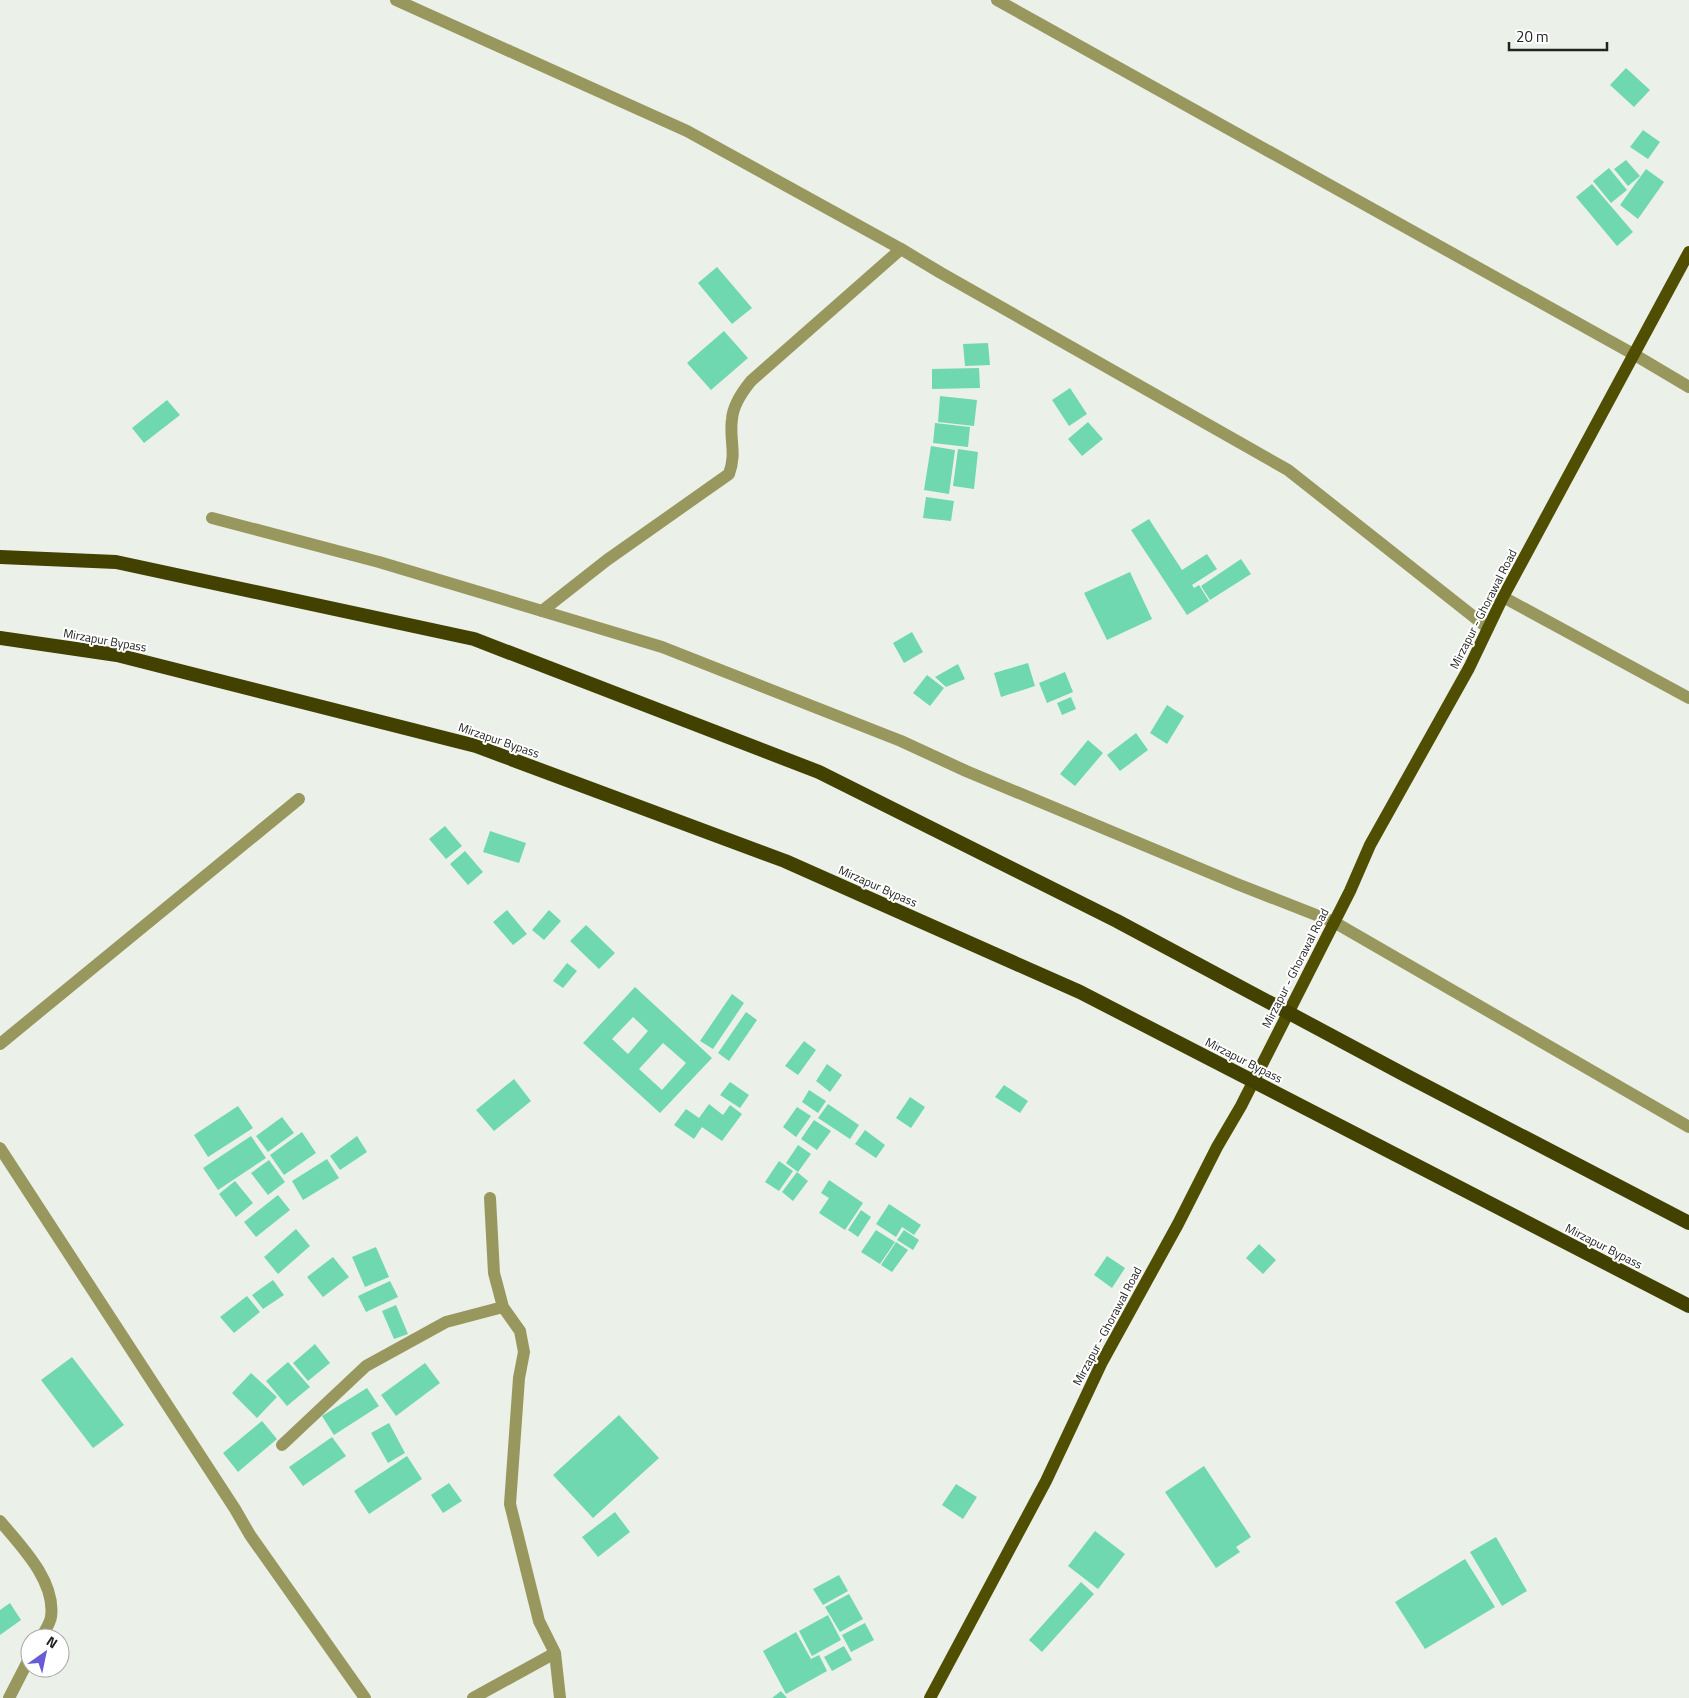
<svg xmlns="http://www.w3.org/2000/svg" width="1689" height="1698" font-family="'Titillium Web',sans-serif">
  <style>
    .building { fill: #6fd8b0; fill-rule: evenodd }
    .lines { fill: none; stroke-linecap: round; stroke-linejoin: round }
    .service { stroke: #98985e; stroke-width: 12 }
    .minor { stroke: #98985e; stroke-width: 12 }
    .primary { stroke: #4f4e01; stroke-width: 12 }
    .trunk { stroke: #424100; stroke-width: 14 }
    .labels { text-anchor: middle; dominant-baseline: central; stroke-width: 4; stroke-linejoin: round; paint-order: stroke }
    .street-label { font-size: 12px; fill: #222421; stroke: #fff }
  </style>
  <rect width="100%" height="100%" fill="#ebf1e9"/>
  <path class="building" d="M1626,68L1650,90L1634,107L1610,85Z
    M1643,130L1660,142L1648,159L1630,147Z
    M1626,160L1640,176L1628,186L1614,169Z
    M1609,168L1627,190L1611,203L1593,181Z
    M1646,169L1664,182L1638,219L1620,205Z
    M1592,184L1633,232L1617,246L1576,197Z
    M717,267L752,308L732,324L698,283Z
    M724,331L748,358L711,390L687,363Z
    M988,343L990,365L965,366L963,344Z
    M979,368L980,388L932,389V369Z
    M1070,388L1087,414L1069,426L1052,400Z
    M940,396L977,400L974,426L938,422Z
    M167,400L180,415L144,443L132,428Z
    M1088,422L1103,439L1082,456L1068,439Z
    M935,423L970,427L968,447L933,443Z
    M931,446L955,450L949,494L924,490Z
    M958,449L978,452L974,489L953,486Z
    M926,497L954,501L951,521L923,518Z
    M1149,519L1182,570L1207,554L1217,569L1192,585L1194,588L1199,585L1209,601L1187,615L1131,530Z
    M1241,559L1251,574L1210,600L1201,586Z
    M1130,572L1152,619L1107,640L1084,593Z
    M912,632L923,652L904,663L893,643Z
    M1028,663L1035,686L1001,697L994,673Z
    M958,664L965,679L946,687L935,677Z
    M1065,672L1073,692L1047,703L1039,683Z
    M927,675L944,688L930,706L913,693Z
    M1071,697L1076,709L1062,715L1057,703Z
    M1167,705L1184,716L1167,744L1150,733Z
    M1136,733L1148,750L1120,771L1107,755Z
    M1088,740L1103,753L1075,786L1060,774Z
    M445,826L462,846L446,859L429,839Z
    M490,831L526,843L519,863L483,852Z
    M465,851L483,872L468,885L450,864Z
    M507,910L527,934L513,945L493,922Z
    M549,910L561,921L544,940L532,930Z
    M586,925L615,953L599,969L570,941Z
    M567,963L577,971L563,988L553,981Z
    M635,987L712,1058L660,1113L583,1043ZM633,1017L648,1031L628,1054L612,1039ZM663,1043L686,1063L662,1090L639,1069Z
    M732,994L744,1003L713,1049L700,1041Z
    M746,1012L757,1020L729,1061L718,1053Z
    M804,1041L816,1050L798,1075L785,1066Z
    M827,1064L842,1075L830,1092L816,1081Z
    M514,1079L531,1101L494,1131L476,1110Z
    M730,1082L749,1095L740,1108L720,1095Z
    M1004,1085L1028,1101L1020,1113L995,1097Z
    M809,1090L826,1101L818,1113L802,1102Z
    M910,1097L925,1107L911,1128L896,1118Z
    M709,1104L723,1115L730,1105L742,1114L722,1141L702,1127L694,1139L674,1125L686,1109L699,1118Z
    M828,1104L859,1125L850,1139L818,1118Z
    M238,1106L253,1128L208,1157L194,1135Z
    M797,1107L811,1116L796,1137L783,1127Z
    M282,1117L294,1133L268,1152L256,1136Z
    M814,1120L831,1131L817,1150L801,1139Z
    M865,1130L885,1145L876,1158L855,1144Z
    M302,1132L316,1153L284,1175L270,1155Z
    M251,1136L266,1158L218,1190L203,1168Z
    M357,1136L367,1152L340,1170L330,1156Z
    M798,1145L811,1154L798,1172L786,1163Z
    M327,1159L339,1178L303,1200L292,1181Z
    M269,1160L285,1182L268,1195L251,1173Z
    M779,1161L793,1171L779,1191L765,1182Z
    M797,1172L808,1181L793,1201L782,1192Z
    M829,1180L863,1203L845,1230L819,1213L829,1198L821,1193Z
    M235,1181L253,1203L236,1217L219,1194Z
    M278,1195L290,1210L256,1237L244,1222Z
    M889,1204L921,1225L914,1235L902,1227L896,1237L876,1224Z
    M861,1210L871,1217L858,1237L848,1230Z
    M296,1229L310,1246L278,1274L264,1257Z
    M876,1230L895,1242L880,1264L861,1252Z
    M904,1230L919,1240L913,1250L897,1240Z
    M896,1242L908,1250L892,1272L881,1265Z
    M1259,1244L1276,1260L1263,1274L1246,1258Z
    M376,1247L389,1277L365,1287L352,1257Z
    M1107,1256L1125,1268L1112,1288L1094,1275Z
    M333,1257L349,1277L323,1297L307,1277Z
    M273,1280L284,1295L263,1309L252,1295Z
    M390,1281L398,1297L366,1312L358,1296Z
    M247,1296L260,1312L234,1333L220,1317Z
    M396,1305L408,1334L394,1339L382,1311Z
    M315,1344L330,1363L308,1381L293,1363Z
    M72,1357L124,1425L93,1448L41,1380Z
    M288,1362L310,1387L287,1406L266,1381Z
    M425,1363L440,1383L396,1416L381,1395Z
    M251,1373L277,1397L257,1418L232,1393Z
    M367,1388L379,1406L334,1435L322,1416Z
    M619,1415L659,1458L593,1518L553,1475Z
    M262,1421L277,1439L238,1472L223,1453Z
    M389,1423L405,1453L388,1463L371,1433Z
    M332,1437L346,1456L303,1486L289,1467Z
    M407,1456L422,1479L369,1514L354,1491Z
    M1204,1466L1251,1537L1236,1547L1240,1552L1216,1568L1165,1492Z
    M449,1483L462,1501L443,1513L431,1495Z
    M956,1484L977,1497L963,1519L942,1505Z
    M615,1512L630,1532L598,1557L582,1537Z
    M1095,1531L1125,1554L1098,1589L1068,1566Z
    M1496,1537L1527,1591L1502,1606L1470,1552Z
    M1465,1559L1495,1607L1425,1649L1395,1602Z
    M839,1575L848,1591L823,1605L813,1589Z
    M1081,1582L1094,1594L1042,1652L1029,1640Z
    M849,1594L863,1619L840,1632L825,1607Z
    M10,1603L21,1620L0,1635V1610Z
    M828,1615L841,1640L812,1656L799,1631Z
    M865,1623L874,1640L851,1652L842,1635Z
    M796,1632L811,1659L819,1655L827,1671L786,1694L763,1651Z
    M844,1646L852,1660L832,1671L824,1657Z
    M781,1691L787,1698H772Z"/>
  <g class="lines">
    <path class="service" d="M542,611L607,560L729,474C737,452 729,440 732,419C733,405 742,392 751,381L901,249"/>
    <path class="minor" d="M396,0L687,131L901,249L941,273L1288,470L1488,628
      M997,0L1635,355L1689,387
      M212,518L379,562L662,647L901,741L966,771L1237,884L1334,922L1689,1127
      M1503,597L1689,698
      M0,1044L299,799
      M0,1148L235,1509L250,1535L365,1698
      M490,1198L494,1273L503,1307L520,1331L524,1352L519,1378L510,1504L539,1621L555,1653L560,1698
      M282,1445L366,1366L446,1322L503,1307
      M0,1521C21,1546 56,1581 51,1617C50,1624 44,1632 41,1638
      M9,1698L30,1657
      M473,1698L555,1653"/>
    <path class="primary" d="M930,1698L1046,1481L1102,1362L1178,1224L1217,1147L1241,1106L1350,891L1370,845L1469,668L1503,597L1689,252"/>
    <path class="trunk" d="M0,557L116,562L474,639L819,772L1117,921L1405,1075L1689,1223
      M0,638L117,655L476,746L785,861L1080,992L1689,1306"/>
  </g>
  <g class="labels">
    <g class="street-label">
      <text transform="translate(1483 609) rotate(-63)">Mirzapur - Ghorawal Road</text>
      <text transform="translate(105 640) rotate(10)">Mirzapur Bypass</text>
      <text transform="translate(499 740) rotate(19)">Mirzapur Bypass</text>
      <text transform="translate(878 886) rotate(24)">Mirzapur Bypass</text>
      <text transform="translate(1295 968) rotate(-63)">Mirzapur - Ghorawal Road</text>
      <text transform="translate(1244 1060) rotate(27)">Mirzapur Bypass</text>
      <text transform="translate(1604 1246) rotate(27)">Mirzapur Bypass</text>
      <text transform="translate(1107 1326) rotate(-62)">Mirzapur - Ghorawal Road</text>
    </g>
  </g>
  <g transform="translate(45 1653) rotate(33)"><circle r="24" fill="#ffffff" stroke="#a7a7a6"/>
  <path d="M0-4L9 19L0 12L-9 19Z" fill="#665cd5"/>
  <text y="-8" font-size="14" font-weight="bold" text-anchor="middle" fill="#222421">N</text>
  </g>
  <path d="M1509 42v8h98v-8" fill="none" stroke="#222421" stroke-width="2.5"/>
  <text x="1516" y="42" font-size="15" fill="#222421" stroke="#ffffff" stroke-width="4" paint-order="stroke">20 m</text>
</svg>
